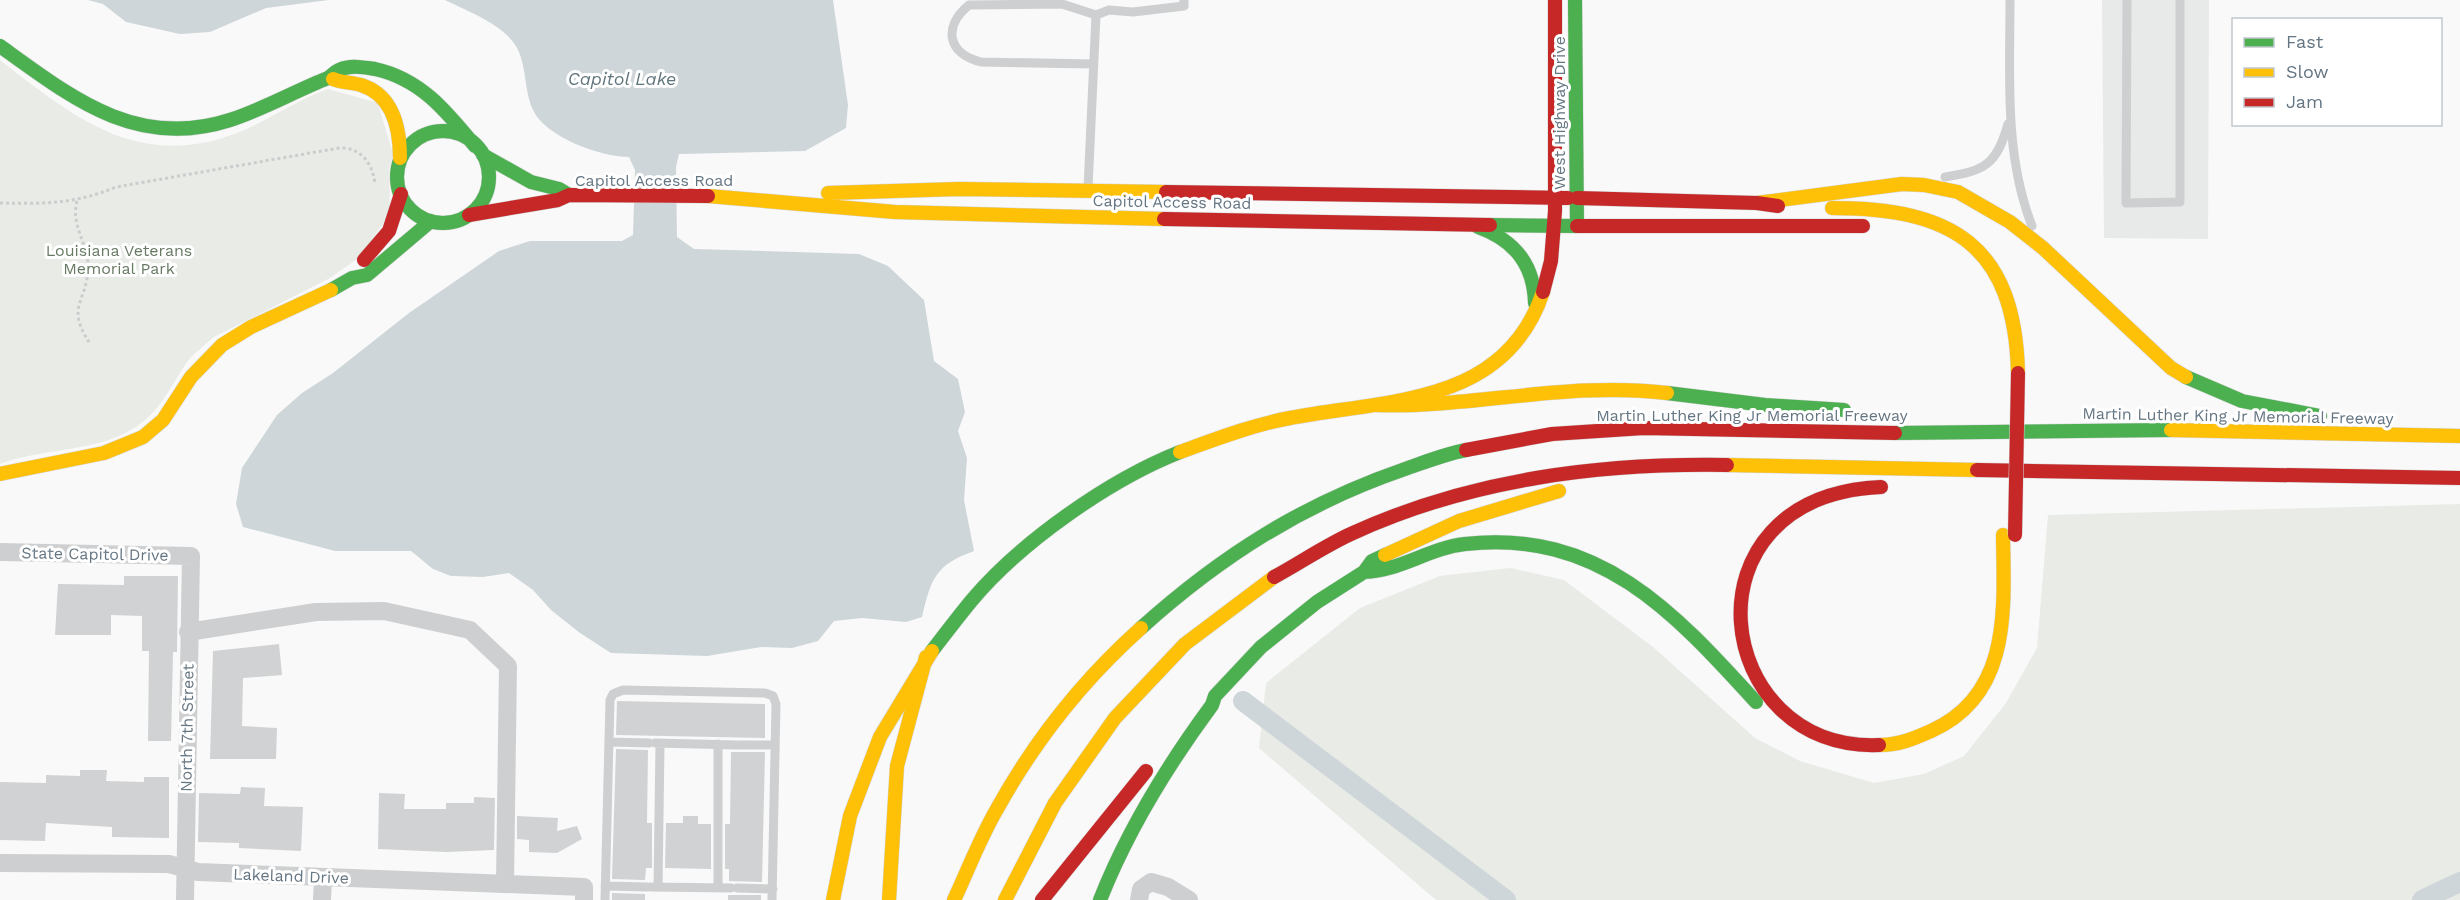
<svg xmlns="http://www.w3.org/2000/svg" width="2460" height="900" font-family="'Work Sans',sans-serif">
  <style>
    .built { fill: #e8e9e9 }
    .green { fill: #e8ebe6 }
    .water { fill: #ced6d9 }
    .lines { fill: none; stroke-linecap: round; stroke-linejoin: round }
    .canal { stroke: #ced6d9; stroke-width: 20 }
    .building { fill: #d0d2d3 }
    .fast-casing { stroke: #d5d6d7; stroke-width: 15 }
    .slow-casing { stroke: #d5d6d7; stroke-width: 15 }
    .jam-casing { stroke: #d5d6d7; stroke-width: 15 }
    .path { stroke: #cbcccd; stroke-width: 3; stroke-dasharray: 3 3; stroke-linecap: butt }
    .lane { stroke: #cecfd0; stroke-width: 9 }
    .street { stroke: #cecfd0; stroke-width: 18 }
    .fast { stroke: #4caf50; stroke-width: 14 }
    .slow { stroke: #ffc107; stroke-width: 14 }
    .jam { stroke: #c62828; stroke-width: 14 }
    .jam-bridge-casing { stroke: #d5d6d6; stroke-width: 15; stroke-linecap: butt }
    .jam-bridge { stroke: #c62828; stroke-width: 14 }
    .labels { text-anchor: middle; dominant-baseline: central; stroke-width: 6; stroke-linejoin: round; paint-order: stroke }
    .street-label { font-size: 16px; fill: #657683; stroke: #fff }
    .park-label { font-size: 16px; fill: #687a64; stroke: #fff }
    .water-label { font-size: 18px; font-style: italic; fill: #60757c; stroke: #fff }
  </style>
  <rect width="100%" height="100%" fill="#f9f9f9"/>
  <path class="built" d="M2102,0H2209L2208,239L2104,238Z"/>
  <path class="green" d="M0,60C73,117 138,171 237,133C268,121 296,100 328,89L378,103L393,154L389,169L390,214L357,259L330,278L214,337C205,345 194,353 187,362C172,384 162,408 140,424C102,453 44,447 0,464Z
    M2460,504V900H1436L1259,748L1266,683L1360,608L1440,576L1510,568L1564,580L1653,647L1755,738L1800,761L1874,783L1924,774L1964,756L2006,703L2037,648L2048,515Z"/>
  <path class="water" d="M88,0H329L266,8L210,32L180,34L126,22L103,4Z
    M445,0H833L848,105L846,128L805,151L679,154L676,167L677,237L694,249L859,254L888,266L924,300L934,361L958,379L965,412L958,431L967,458L964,500L974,551C935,565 931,579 922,617L906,622L862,618L834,621L818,641L792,648L761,647L707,656L611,653L580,633L551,610L533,590L509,573L483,577L451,576L433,569L411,551H335L243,527L236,504L242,468L277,415L302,393L333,373L409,313L499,251L530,241H622L633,235L635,170L629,157C601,157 545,137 533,110C524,91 527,67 517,48C505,25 467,11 445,0Z"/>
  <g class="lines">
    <path class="canal" d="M1243,701L1506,900
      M2422,900L2460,882"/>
  </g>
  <path class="building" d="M124,576H178L177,652H173L171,741H148L149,651H142V616L111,615V635H55L58,584L124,585Z
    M279,644L282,675L243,678L242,726L277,728L276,759H210L213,651Z
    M617,701L765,704V738L616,735Z
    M616,749L648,750L647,823H652V868H646L645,880L612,879Z
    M731,752H765L762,882L729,881V869H725V824H730Z
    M80,770H107L106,781L144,782V777H169V838L112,837V827L46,823L45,841L0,840V782L46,783V775L80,776Z
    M241,787L265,788L264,806L303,807L301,851L239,848V843L198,842L199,793L240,794Z
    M379,793L405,794L404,809H446V803H474V797L495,798L494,850L446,852L378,849Z
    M517,816L558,818L557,831L577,826L582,839L557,853L529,852V840L517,839Z
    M683,816H698V824H711V869L665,868L666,823H683Z
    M612,893L645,894V900H612Z
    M728,895H761V900H728Z"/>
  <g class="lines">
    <defs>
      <path id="fast" d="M0,46C72,98 137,150 230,120C264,109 295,91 328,78C332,76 334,72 339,70C350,65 363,67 375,69C421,79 447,112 475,146
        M397 177a46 46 0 1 1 92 0a46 46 0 1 1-92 0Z
        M483,155L531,182L559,189L569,195
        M1490,225L1577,226L1575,0
        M1478,227C1514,240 1534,264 1535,303
        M331,290L352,278L367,275L431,221
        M2186,377L2242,401L2320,416
        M1667,393L1765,405L1844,410
        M1895,433L2171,430
        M1364,572C1400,571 1429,548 1465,544C1599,529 1674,612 1756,702
        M1141,628C1221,556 1303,504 1405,469C1425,462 1445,454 1466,450
        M932,651C945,634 958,617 972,600C1021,542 1109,480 1180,452
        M1100,900C1128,829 1167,766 1212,705L1215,696L1261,647L1317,602L1364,572L1372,561L1385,555"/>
      <path id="slow" d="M333,79C342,83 351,82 361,85C393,95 400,128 400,158
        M828,193L959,189L1166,192
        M708,196L895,212L1164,219
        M1757,203L1902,184L1924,185L1958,192L2010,222L2043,248L2171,368L2186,377
        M1832,208C1952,208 2015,245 2018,373
        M1376,405C1474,408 1568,381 1667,393
        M2171,430L2460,436
        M1180,452C1216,439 1252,425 1290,418C1388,399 1505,406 1543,292
        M1727,465L1977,470
        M0,474L104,453L143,437L163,420L191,377L222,345L251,327L331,290
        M1385,555L1459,521L1559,491
        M1879,745C1899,745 1913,739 1931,731C2012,695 2004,608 2003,535
        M833,900L850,816L880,737L932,651
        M889,900L897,766L926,657
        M954,900C968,870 980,838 997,809C1034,742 1084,679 1141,628
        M1005,900L1055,803L1115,718L1185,644L1274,577"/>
      <path id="jam" d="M1166,192L1568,198
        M1577,198L1757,203L1778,206
        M469,215L558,200L569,195L708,196
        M1164,219L1490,225
        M1577,226H1863
        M364,260L389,231L401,194
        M1543,292L1551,261L1555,211V0
        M1466,450L1552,434L1644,428L1895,433
        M1977,470L2460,478
        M1274,577C1300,563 1326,545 1353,533C1471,479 1599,463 1727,465
        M1879,745C1712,752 1677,496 1881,487
        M1042,900L1146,771"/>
    </defs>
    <use href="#fast" class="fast-casing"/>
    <use href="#slow" class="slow-casing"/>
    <use href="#jam" class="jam-casing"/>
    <path class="path" d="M77,201C70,227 90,245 88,270C86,303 66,306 89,342
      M0,203C44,204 75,204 116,187L339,148C360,147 372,162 375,183"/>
    <path class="lane" d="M2010,0C2010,76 2004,154 2032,226
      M2127,0L2126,203L2180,202V0
      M1093,64L981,62C948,54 942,27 969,5L1062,4L1096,15
      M1945,177C1985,171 1997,164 2008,124
      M1088,188L1096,15L1109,10L1133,12L1184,6V0
      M609,742L649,743
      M655,743L737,745
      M740,745H774
      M605,886L647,887
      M651,887L731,888
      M658,887L660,744
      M718,888V744
      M737,888L773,889
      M605,900L610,700L613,694L623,690L765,693L773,696L776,704L772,900"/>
    <path class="street" d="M0,552L191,556L185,900
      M188,632L316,612L384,611L470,630L508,666L505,884
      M0,863L169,864L198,872L584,887V900
      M322,900L323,878
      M1139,900L1141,889L1151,882L1168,887L1189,900"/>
    <use href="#fast" class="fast"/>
    <use href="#slow" class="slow"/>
    <use href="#jam" class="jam"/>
    <defs>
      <path id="jam-bridge" d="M2015,535L2018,373"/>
    </defs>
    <use href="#jam-bridge" class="jam-bridge-casing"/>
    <use href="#jam-bridge" class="jam-bridge"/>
  </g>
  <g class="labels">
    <g class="street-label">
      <text transform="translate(1559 113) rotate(-90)">West Highway Drive</text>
      <text x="654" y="180">Capitol Access Road</text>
      <text transform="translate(1172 202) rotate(1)">Capitol Access Road</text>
      <text x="1752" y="415">Martin Luther King Jr Memorial Freeway</text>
      <text transform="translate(2238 416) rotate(1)">Martin Luther King Jr Memorial Freeway</text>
      <text transform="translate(95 554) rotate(1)">State Capitol Drive</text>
      <text transform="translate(187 728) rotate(-89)">North 7th Street</text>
      <text transform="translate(291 876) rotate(2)">Lakeland Drive</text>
    </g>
    <g class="park-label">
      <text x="119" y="250">Louisiana Veterans<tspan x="119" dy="18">Memorial Park</tspan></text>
    </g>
    <g class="water-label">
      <text x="622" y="78">Capitol Lake</text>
    </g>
  </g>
  <rect x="2232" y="18" width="210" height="108" fill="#ffffff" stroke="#c1c8cd" stroke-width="1.5"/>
  <rect x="2244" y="38" width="30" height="9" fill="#4caf50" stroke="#c1c8cd" stroke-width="1.5"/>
  <text x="2286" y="48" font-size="18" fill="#657683">Fast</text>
  <rect x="2244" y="68" width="30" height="9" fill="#ffc107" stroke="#c1c8cd" stroke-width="1.5"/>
  <text x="2286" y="78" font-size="18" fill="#657683">Slow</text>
  <rect x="2244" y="98" width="30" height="9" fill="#c62828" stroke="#c1c8cd" stroke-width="1.5"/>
  <text x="2286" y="108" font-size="18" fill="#657683">Jam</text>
</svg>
